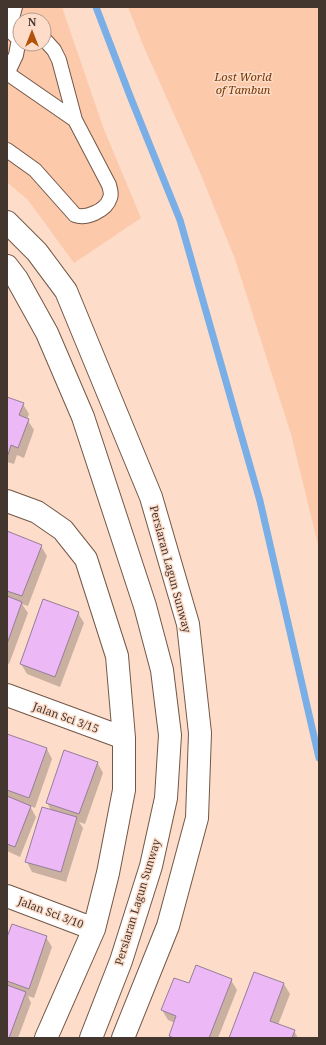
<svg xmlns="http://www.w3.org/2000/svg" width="326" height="1045" font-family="'Noto Serif',serif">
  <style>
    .green { fill: #fcc9aa; fill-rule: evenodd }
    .shadow { fill: #0003 }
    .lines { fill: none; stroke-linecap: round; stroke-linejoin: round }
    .stream { stroke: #79aee6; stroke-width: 7 }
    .building { fill: #ecb8f5; stroke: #947f97 }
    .service-casing { stroke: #725747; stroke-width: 16 }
    .minor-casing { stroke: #725747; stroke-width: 24 }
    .secondary-casing { stroke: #725747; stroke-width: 24 }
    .service { stroke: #fff; stroke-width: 14 }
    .minor { stroke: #fff; stroke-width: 22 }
    .secondary { stroke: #fff; stroke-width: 22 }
    .labels { text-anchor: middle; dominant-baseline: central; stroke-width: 3; stroke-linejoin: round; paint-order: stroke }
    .park-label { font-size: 11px; font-style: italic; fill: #733600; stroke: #fdddca }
    .street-label { font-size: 11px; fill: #43362f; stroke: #fdddca }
  </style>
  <rect width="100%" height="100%" fill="#fdddca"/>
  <path class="green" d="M7,7H62L103,127L141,218L74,263L28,200L7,182ZM20,20H44V44H20Z
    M128,7H319V549L291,434L235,259L199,170L143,45Z"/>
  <path class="shadow" d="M7,398L23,404L29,414L27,419L34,430L24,458L17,455L14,464L7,462Z
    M7,534L41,546L47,556L28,606L22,604L28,613L9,664L7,663Z
    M78,613L84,623L60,687L27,674L21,664Z
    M7,735L47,749L52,759L35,808L30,806L36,817L20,857L7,851Z
    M97,762L103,773L85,824L79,822L83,828L66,882L32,872L27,862L51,811L47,802Z
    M46,937L52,947L34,998L28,996L31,1003L18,1038H7V940Z
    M254,973L284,984L290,994L278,1025L294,1031L298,1038H230Z
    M231,980L237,990L218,1038H171L170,1036L175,1023L168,1020L162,1010L190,985Z"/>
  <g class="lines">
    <path class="stream" d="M96,7L130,96L180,220L260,501L319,758"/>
  </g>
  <path class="building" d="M7,397L24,403L19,415L29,419L18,448L11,445L8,455L7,454Z
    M7,531L42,545L22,596L7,591Z
    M7,596L22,602L7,644Z
    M43,599L79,612L55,677L20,664Z
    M7,734L47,748L29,798L7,790Z
    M64,750L98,762L79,814L46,803Z
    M7,796L31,806L15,847L7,844Z
    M42,807L77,817L61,872L25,862Z
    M12,924L47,936L29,989L7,981V937Z
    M196,965L232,979L209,1038H174L169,1036L176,1016L161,1010L174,978L189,983Z
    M254,972L284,983L270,1021L295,1030L292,1038H229Z
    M7,985L26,992L9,1038H7Z"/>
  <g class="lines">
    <defs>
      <path id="service" d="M7,30H9L19,39L16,55L8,72
        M9,30L15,7
        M7,73L75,120
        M7,150L35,170L75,215C86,219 106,211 110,198C112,194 110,189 109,185L75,120L59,60L54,50L44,39"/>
      <path id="minor" d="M7,501L37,512L63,530L86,559L117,656L124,738V790L108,873L94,929L46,1038
        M7,695L124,738
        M7,896L94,929"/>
      <path id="secondary" d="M7,222L37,252L66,291L151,497L188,624L200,733L197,818L168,926L123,1038
        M7,266L17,279L47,333L83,417L145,606L162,670L170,735L166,798L151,866L121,961L91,1038"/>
    </defs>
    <use href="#service" class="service-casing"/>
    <use href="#minor" class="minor-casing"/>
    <use href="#secondary" class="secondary-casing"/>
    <use href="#service" class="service"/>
    <use href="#minor" class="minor"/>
    <use href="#secondary" class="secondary"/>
  </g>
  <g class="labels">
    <g class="park-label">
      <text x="243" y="76">Lost World<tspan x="243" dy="13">of Tambun</tspan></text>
    </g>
    <g class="street-label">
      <text transform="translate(171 569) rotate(75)">Persiaran Lagun Sunway</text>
      <text transform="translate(66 717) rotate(20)">Jalan Sci 3/15</text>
      <text transform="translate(137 902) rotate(-73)">Persiaran Lagun Sunway</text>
      <text transform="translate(51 912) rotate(21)">Jalan Sci 3/10</text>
    </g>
  </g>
  <rect width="326" height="1045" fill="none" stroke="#43362f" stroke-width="16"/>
  <g transform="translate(32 32)"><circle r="19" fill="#fdddca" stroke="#b39a8c"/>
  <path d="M0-3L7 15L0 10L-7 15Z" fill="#b2520a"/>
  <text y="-6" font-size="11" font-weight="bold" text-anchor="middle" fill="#43362f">N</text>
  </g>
</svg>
